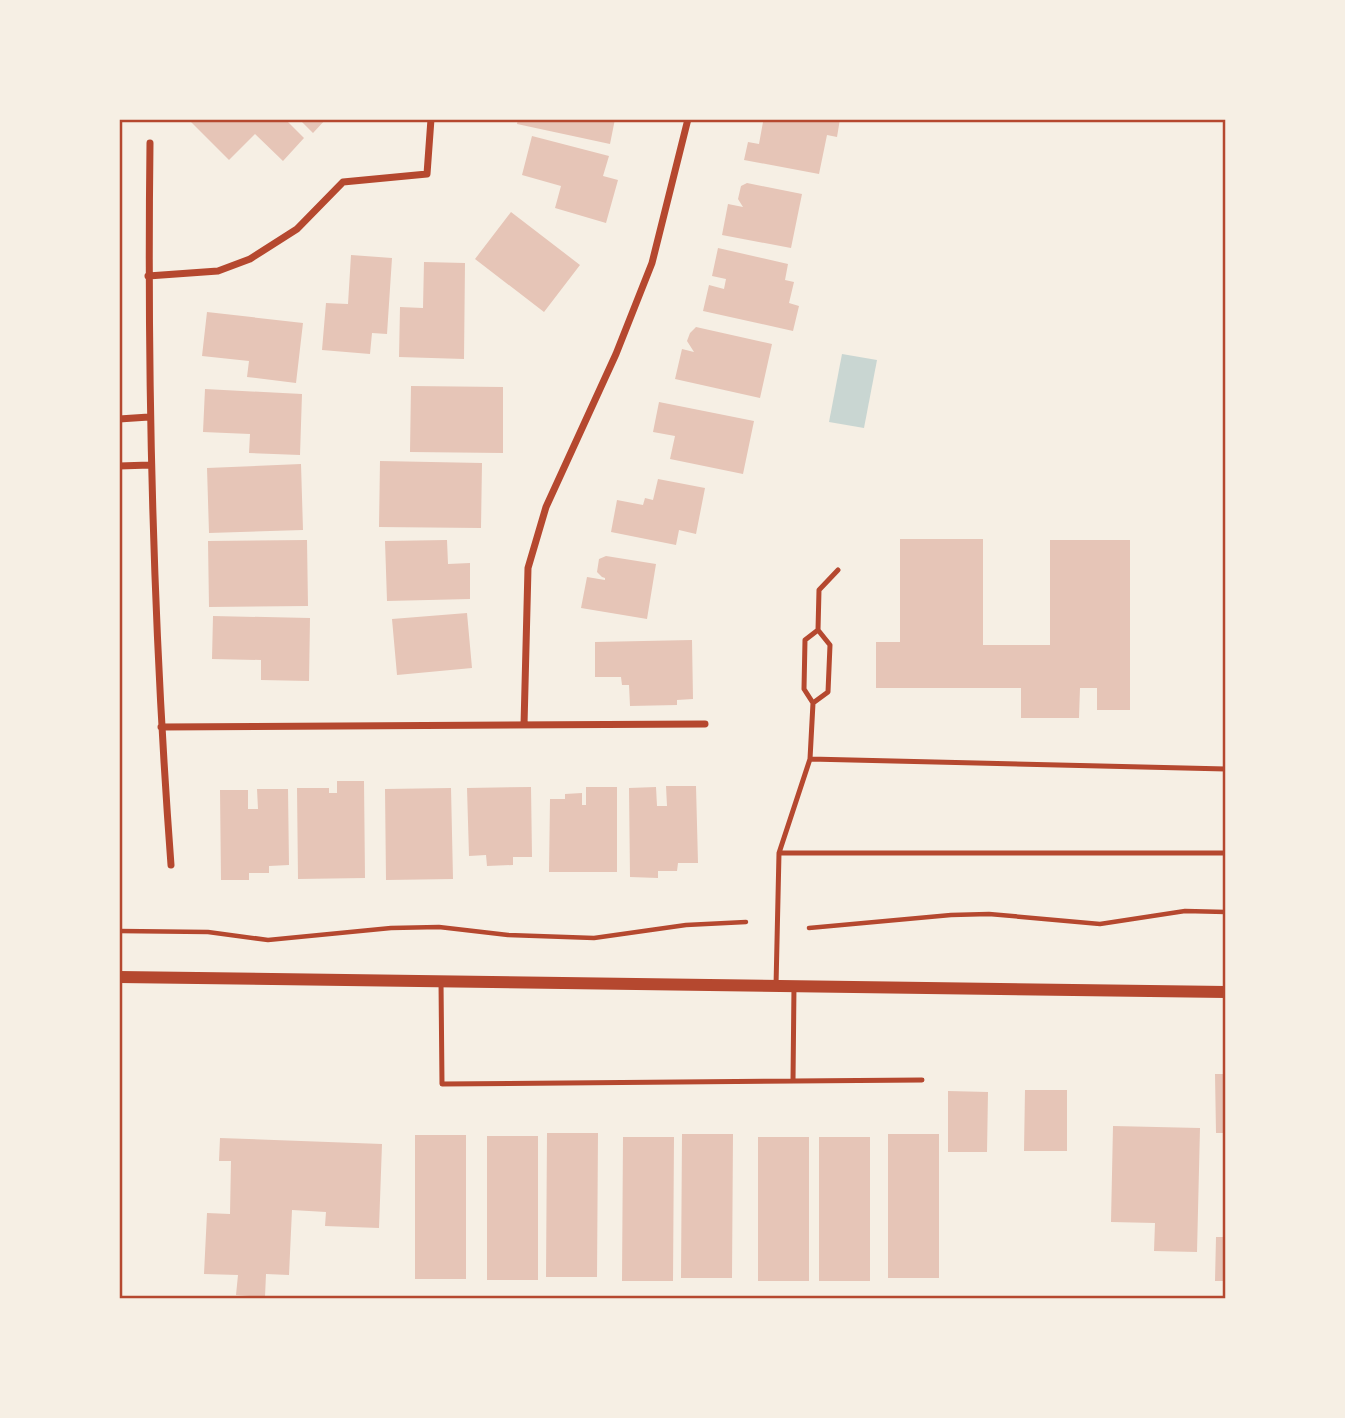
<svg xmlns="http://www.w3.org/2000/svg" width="1345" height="1418" font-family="'Archivo Narrow',sans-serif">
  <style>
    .water { fill: #c9d6d2 }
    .building { fill: #e6c5b7 }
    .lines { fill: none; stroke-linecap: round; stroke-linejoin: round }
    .path { stroke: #b5482f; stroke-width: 4.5 }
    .service { stroke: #b5482f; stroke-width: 5 }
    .minor { stroke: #b5482f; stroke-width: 7 }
    .tertiary { stroke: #b5482f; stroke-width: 12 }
    .neatline { fill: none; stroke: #b5482f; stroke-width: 2.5 }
  </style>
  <rect width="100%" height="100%" fill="#f6efe4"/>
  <path class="water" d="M842,354L877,360L864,428L829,422Z"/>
  <path class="building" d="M194,119H285L304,138L283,161L255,134L229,160L191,122Z
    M299,119H326L313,133Z
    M518,119H615L610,144L517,124Z
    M753,119H840L837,137L827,135L819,174L744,160L748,142L759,144L763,122Z
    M532,136L609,156L603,176L618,180L606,223L555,208L561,186L522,175Z
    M747,183L802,194L791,248L722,235L728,204L743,207L738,199L741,186Z
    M511,212L580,265L544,312L475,259Z
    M718,248L788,264L785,280L794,282L789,303L799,306L793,331L703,311L709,285L724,289L726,279L712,276Z
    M351,255L392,258L387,334L372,333L370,354L322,350L326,303L348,304Z
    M424,262L465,263L464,359L399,357L400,307L423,308Z
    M207,312L303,323L296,383L247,377L249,361L202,356Z
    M696,327L772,344L760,398L675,379L682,349L694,352L687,341L690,333Z
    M411,386L503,387V453L410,452Z
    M205,389L302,394L300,455L249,453L250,434L203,432Z
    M659,402L754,421L743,474L670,459L675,436L653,432Z
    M380,461L482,463L481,528L379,527Z
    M301,464L303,530L209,533L207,468Z
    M658,479L705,488L696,534L679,530L676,545L611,532L617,500L643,505L645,498L653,500Z
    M900,539H983V645H1050V540H1130V710H1097V688H1080L1079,718H1021V688H876V642H900Z
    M307,540L308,606L209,607L208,541Z
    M447,540L448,564L470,563V599L387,601L385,541Z
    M606,556L656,564L647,619L581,608L587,577L605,580V578L602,577L597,572L599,559Z
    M467,613L472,668L397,675L392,619Z
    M213,616L310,618L309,681L261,680V660L212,659Z
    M692,640L693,699L677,700V705L630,706L629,685H622L621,677H595V642Z
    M337,781H364L365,878L298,879L297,788H329V793H337Z
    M666,786H696L698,863H678L677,871H658V878L630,877L629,788L656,787L657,806H667Z
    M531,787L532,857H513V865L487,866L486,855L469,856L467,788Z
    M586,787H617V872H549L550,799H565V794L582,793V805H586Z
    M451,788L453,879L386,880L385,789Z
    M257,789H288L289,865L269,866V873H249V880H221L220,790H248V809H258Z
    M1215,1074H1226V1133H1216Z
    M1025,1090H1067V1151H1024Z
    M948,1091L988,1092L987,1152H948Z
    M1113,1126L1200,1128L1197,1252L1154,1251L1155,1223L1111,1222Z
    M547,1133H598L597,1277H546Z
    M682,1134H733L732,1278H681Z
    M888,1134H939V1278H888Z
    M415,1135H466V1279H415Z
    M487,1136H538V1280H487Z
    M623,1137H674L673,1281H622Z
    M758,1137H809V1281H758Z
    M819,1137H870V1281H819Z
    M220,1138L382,1144L379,1228L325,1226L326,1212L292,1210L289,1275L266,1274L265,1297L236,1295L238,1275L204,1274L207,1213L230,1214L231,1161H219Z
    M1216,1237H1226V1281H1215Z"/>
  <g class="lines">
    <path class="path" d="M809,928L951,915L989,914L1100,924L1185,911L1226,912
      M119,931L208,932L268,940L391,928L439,927L508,935L594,938L686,925L746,922"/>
    <path class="service" d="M813,703L828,692L830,645L818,630L819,590L838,570
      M810,759L813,703L804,689L805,640L818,630
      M779,853H1226
      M441,981L442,1084L922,1080
      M776,986L779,853L810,759L1226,769
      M793,1081L794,986"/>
    <path class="minor" d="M150,143C147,384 153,624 171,865
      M148,276L218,271L250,259L297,229L343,182L427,174L431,119
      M119,419L149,417
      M119,466L150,465
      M524,725L528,568L546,507L616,354L652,263L688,119
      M161,727L705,724"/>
    <path class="tertiary" d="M119,977L1226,992"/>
  </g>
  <rect width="1345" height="1418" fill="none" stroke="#f6efe4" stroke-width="242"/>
  <rect x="121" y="121" width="1103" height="1176" class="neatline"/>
</svg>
